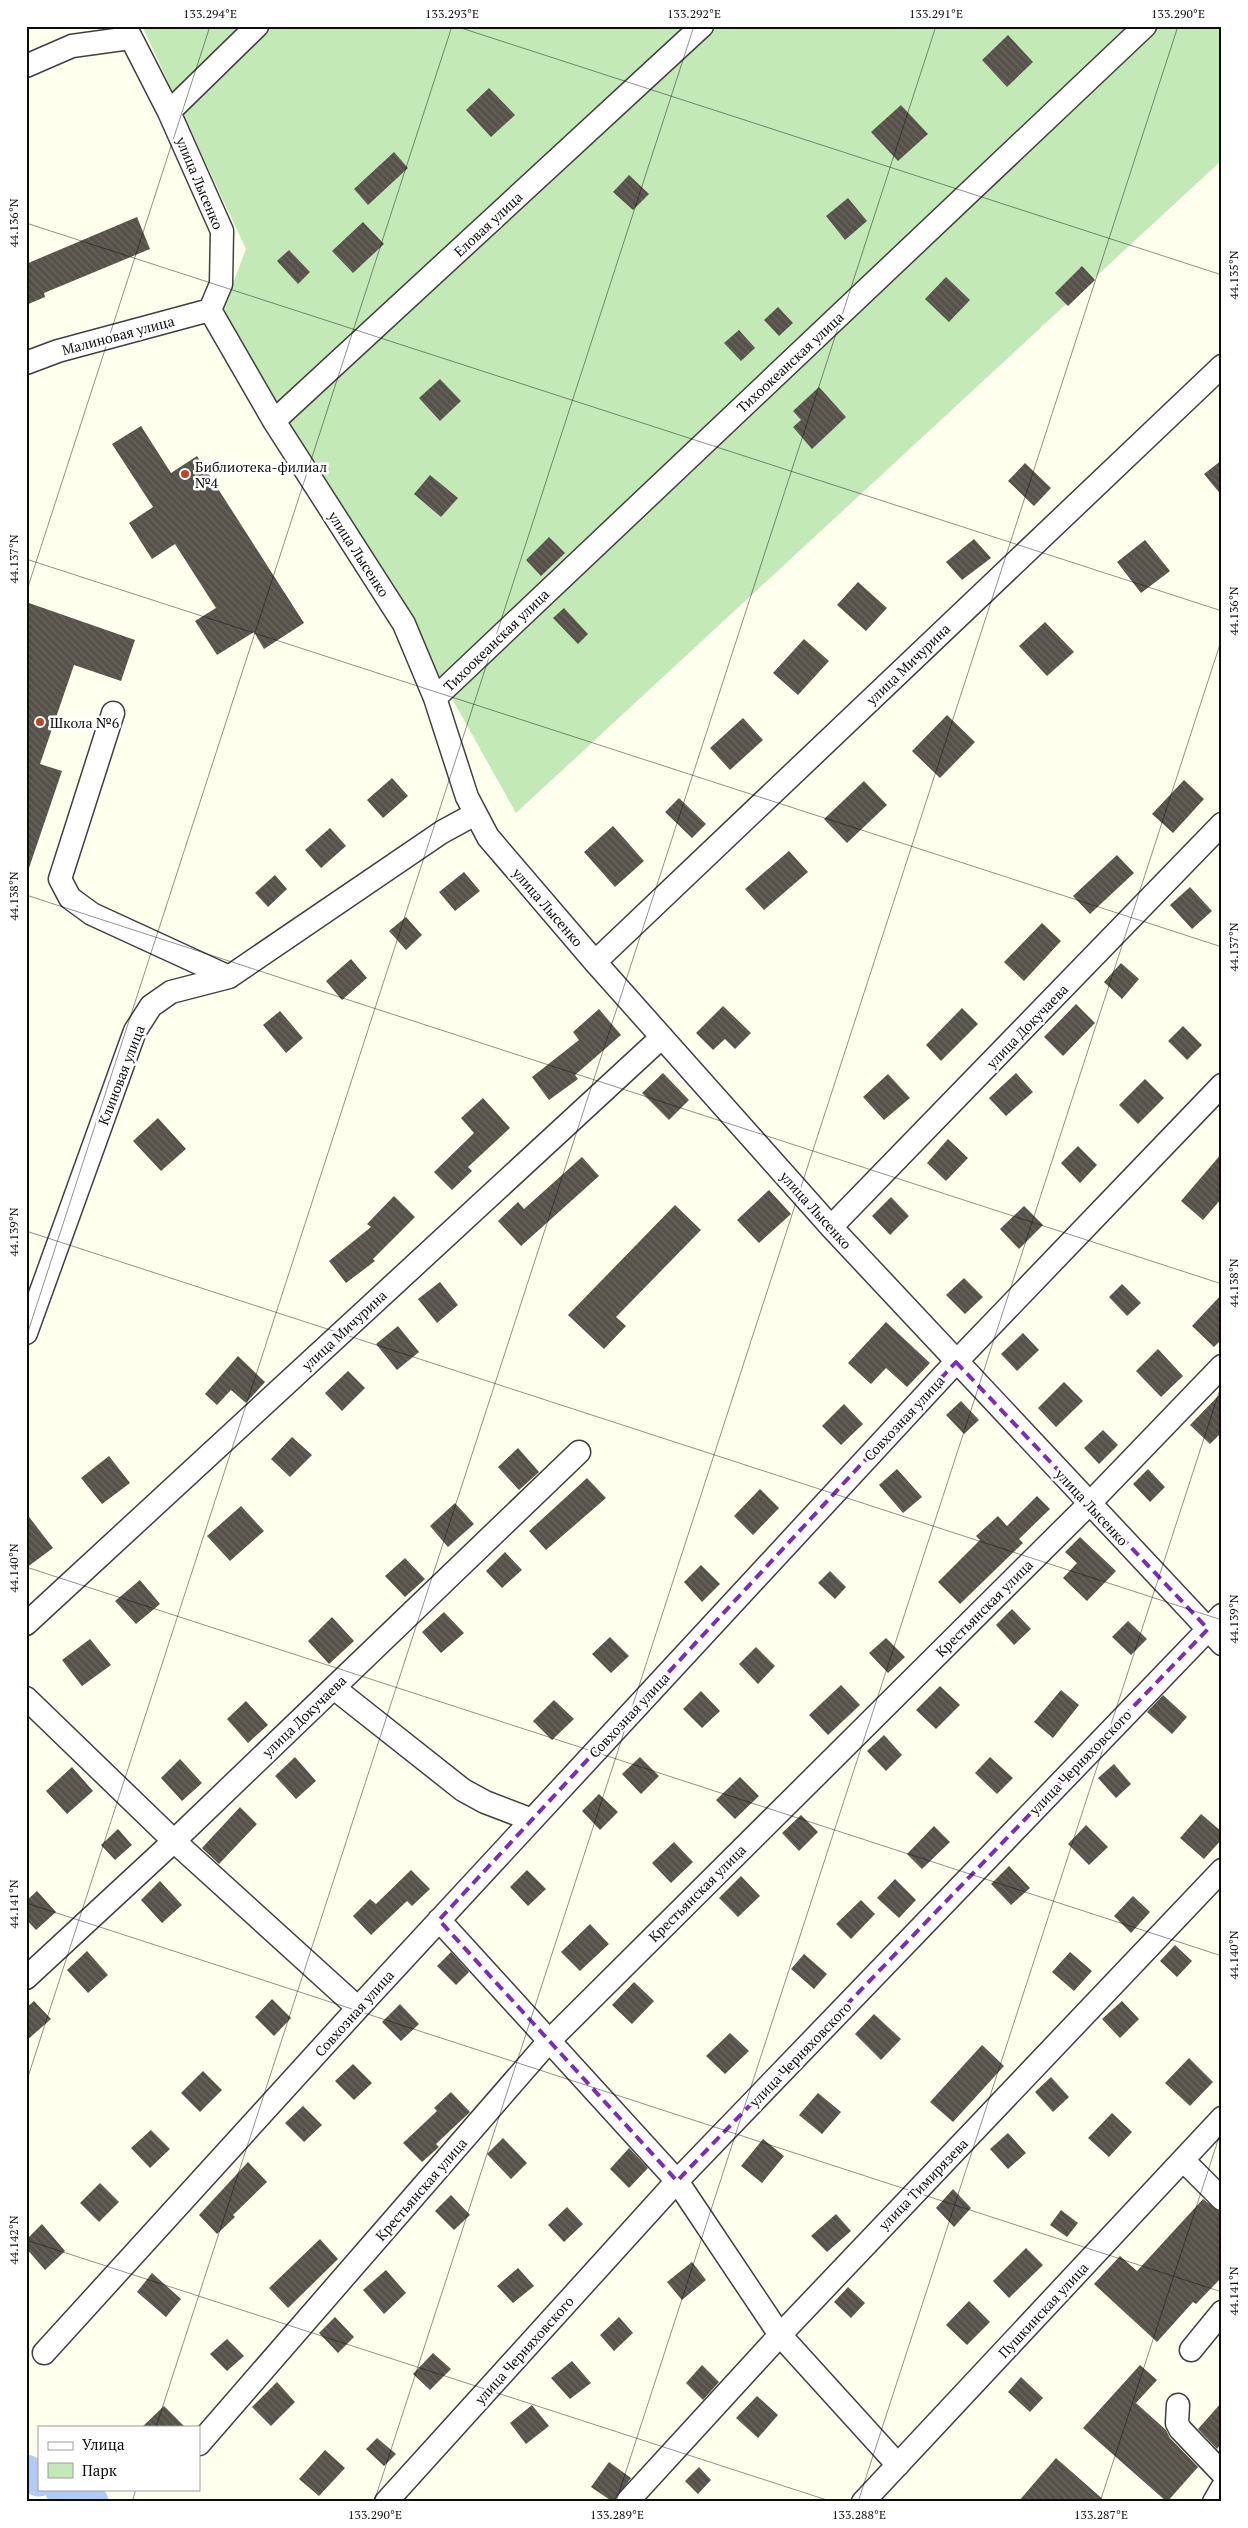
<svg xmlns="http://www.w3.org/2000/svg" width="1248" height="2528" font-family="'PT Serif',serif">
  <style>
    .park { fill: #c3e9b7 }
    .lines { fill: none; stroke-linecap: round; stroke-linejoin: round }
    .river { stroke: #b2caf6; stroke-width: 35 }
    .building { fill: url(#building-back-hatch) }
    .minor-casing { stroke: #404040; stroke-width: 25 }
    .minor { stroke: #fff; stroke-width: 22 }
    .marked { fill: none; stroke: #7b2cbf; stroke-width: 4; stroke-dasharray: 10 6; stroke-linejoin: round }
    .ticks { fill: none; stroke: #0d0d0d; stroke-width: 1; stroke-opacity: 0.45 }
    .poi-dot { fill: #bd4725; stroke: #fff; stroke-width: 2 }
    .labels { text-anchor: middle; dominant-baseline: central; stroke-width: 5; stroke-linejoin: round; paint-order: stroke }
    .street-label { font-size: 14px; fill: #0d0d0d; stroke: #fff }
    .poi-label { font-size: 14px; fill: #0d0d0d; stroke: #fff; text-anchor: start }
    .neatline { fill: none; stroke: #0d0d0d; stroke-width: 2 }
    .ticks-label { font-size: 12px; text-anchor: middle; fill: #0d0d0d }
  </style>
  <defs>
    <pattern id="building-back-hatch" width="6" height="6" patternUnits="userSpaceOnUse" patternTransform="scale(1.25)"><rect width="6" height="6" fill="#565149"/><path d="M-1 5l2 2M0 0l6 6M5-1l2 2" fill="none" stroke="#69655f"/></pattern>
  </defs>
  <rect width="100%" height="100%" fill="#feffed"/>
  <path class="park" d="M142,26H1222V160L516,813L445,686L218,323L246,249Z"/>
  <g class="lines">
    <path class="river" d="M26,2472L39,2479
      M62,2489L91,2502"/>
  </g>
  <path class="building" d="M1008,35L1033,62L1007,87L982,60Z
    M489,88L515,115L491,137L466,110Z
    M901,105L928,134L898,161L871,132Z
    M394,152L408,168L368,205L354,189Z
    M629,175L649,194L633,210L613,192Z
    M848,198L867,221L845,240L826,216Z
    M137,217L150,249L44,293L45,297L26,305V264Z
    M363,222L384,244L353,273L332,251Z
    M289,250L310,272L298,284L277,261Z
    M1082,266L1095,280L1068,306L1055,293Z
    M946,277L970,300L949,322L925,299Z
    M778,307L793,323L779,336L764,320Z
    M739,330L755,348L741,361L724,343Z
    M440,379L461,401L440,421L419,398Z
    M819,387L846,417L812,449L793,427L801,420L793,411Z
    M141,426L171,473L197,456L304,623L264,649L254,632L217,655L195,621L216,608L175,544L152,559L129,523L153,507L112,444Z
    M1222,460V496L1204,474Z
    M1025,463L1051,488L1034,506L1008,481Z
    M430,475L458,498L441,517L414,494Z
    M549,537L565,553L541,576L526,560Z
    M974,539L991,558L962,580L946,562Z
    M1145,540L1170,571L1141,593L1117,562Z
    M858,582L887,608L866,631L837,605Z
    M26,602L135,640L121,681L74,665L40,764L62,771L29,868H26Z
    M564,608L588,634L578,644L553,618Z
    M1045,622L1074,652L1047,676L1019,646Z
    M804,639L829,661L798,695L773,673Z
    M947,715L975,742L940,778L912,751Z
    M743,718L763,740L730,770L710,748Z
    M392,778L408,796L383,818L367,800Z
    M1184,780L1204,799L1173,833L1152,814Z
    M864,781L887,805L847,843L824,819Z
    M679,798L706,824L692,838L665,812Z
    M613,826L644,861L615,887L584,852Z
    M330,828L346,846L321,868L305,850Z
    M789,851L808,872L764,910L745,889Z
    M1117,855L1134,873L1090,914L1073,896Z
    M464,872L480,891L455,911L439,892Z
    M275,875L287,889L268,907L255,893Z
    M1190,887L1212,911L1192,929L1170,905Z
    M406,917L422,935L406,950L389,931Z
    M1042,923L1061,941L1024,981L1004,962Z
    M351,959L367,978L342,1000L326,981Z
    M1121,963L1139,979L1122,999L1104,982Z
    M1076,1004L1095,1023L1063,1056L1044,1037Z
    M723,1006L751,1033L735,1049L725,1039L713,1050L696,1033Z
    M962,1008L978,1024L941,1061L926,1045Z
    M599,1009L621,1035L575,1075L578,1079L549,1100L532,1077L579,1040L573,1032Z
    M280,1011L303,1038L286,1053L263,1025Z
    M1183,1026L1202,1045L1187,1060L1168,1041Z
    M663,1073L689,1100L669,1120L642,1093Z
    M1016,1073L1033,1092L1006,1116L989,1098Z
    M888,1074L910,1098L884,1120L863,1097Z
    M1145,1079L1164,1098L1138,1124L1119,1105Z
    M483,1098L510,1128L468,1167L472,1171L452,1190L434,1172L474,1133L461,1118Z
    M158,1118L186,1149L161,1171L133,1141Z
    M948,1139L968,1158L946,1181L927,1163Z
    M1078,1146L1097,1165L1080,1183L1061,1163Z
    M1222,1153V1198L1203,1220L1181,1201Z
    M582,1157L599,1176L521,1246L498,1221L518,1202L524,1209Z
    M769,1190L791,1214L759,1243L737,1220Z
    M394,1196L415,1217L373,1259L375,1261L346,1283L329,1261L371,1227L367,1224Z
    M891,1197L909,1216L890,1235L872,1216Z
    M675,1205L701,1230L616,1317L626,1326L604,1349L568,1315Z
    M1024,1206L1043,1225L1019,1249L1000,1229Z
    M964,1278L983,1297L965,1314L946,1295Z
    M440,1282L458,1305L437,1323L418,1299Z
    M1122,1284L1141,1303L1127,1316L1109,1297Z
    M1222,1294V1339L1214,1347L1192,1326Z
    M886,1322L930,1363L907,1387L886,1368L871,1384L848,1363Z
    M398,1326L419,1352L397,1370L376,1344Z
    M1023,1333L1039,1350L1017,1371L1001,1354Z
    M1158,1349L1183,1376L1161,1397L1136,1371Z
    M238,1356L265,1382L246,1403L231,1390L217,1405L205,1394Z
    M348,1371L365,1388L342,1411L325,1393Z
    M1064,1382L1083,1401L1056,1427L1038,1408Z
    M1222,1392V1432L1210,1444L1190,1425Z
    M961,1401L979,1420L964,1434L946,1415Z
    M844,1404L863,1424L841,1445L822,1426Z
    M1103,1430L1118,1445L1099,1464L1084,1448Z
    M292,1437L312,1455L290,1477L271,1459Z
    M518,1448L539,1472L519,1490L498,1467Z
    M109,1456L130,1483L102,1504L81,1478Z
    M897,1469L922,1497L903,1513L879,1485Z
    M1148,1469L1165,1487L1150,1502L1133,1484Z
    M587,1478L606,1498L546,1550L529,1531Z
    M760,1489L779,1508L753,1535L734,1516Z
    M1037,1496L1050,1509L1019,1539L1023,1543L960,1604L938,1582L980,1540L976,1536L998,1516L1007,1526Z
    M455,1503L474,1524L448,1547L430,1526Z
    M241,1506L264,1531L230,1561L207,1536Z
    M26,1513L53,1548L26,1568Z
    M1080,1537L1116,1571L1087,1601L1063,1578L1077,1563L1065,1552Z
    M505,1552L522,1570L502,1588L486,1571Z
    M405,1558L425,1579L405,1597L385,1576Z
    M701,1565L720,1584L702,1602L684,1582Z
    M830,1571L846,1587L835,1599L818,1583Z
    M140,1580L160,1604L136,1624L115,1601Z
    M1012,1609L1031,1629L1014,1645L996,1625Z
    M444,1612L464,1633L441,1653L422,1632Z
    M332,1617L354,1641L329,1664L308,1641Z
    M1128,1621L1147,1639L1131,1655L1112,1637Z
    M610,1637L629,1656L611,1673L592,1654Z
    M886,1638L905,1657L888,1673L869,1653Z
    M90,1639L111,1665L82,1686L62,1660Z
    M756,1647L775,1666L758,1684L739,1664Z
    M841,1685L860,1705L828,1735L809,1715Z
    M940,1686L960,1705L936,1729L916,1710Z
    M1061,1690L1079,1705L1053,1738L1034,1722Z
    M701,1691L720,1711L702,1728L683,1709Z
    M1163,1695L1187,1717L1172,1734L1147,1712Z
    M554,1700L574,1719L552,1740L533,1721Z
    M246,1701L268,1725L248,1743L227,1719Z
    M884,1735L902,1755L886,1771L867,1751Z
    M295,1757L316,1781L296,1799L275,1776Z
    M640,1757L659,1776L641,1794L622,1774Z
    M990,1757L1013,1778L997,1794L975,1773Z
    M180,1759L202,1783L182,1801L161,1778Z
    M1114,1764L1131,1784L1116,1798L1098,1778Z
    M72,1767L93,1791L67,1814L46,1791Z
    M740,1777L759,1796L735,1819L716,1800Z
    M599,1794L618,1812L600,1830L582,1811Z
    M240,1807L257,1824L219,1864L202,1848Z
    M1201,1814L1222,1832V1839L1204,1859L1180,1838Z
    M801,1815L818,1832L799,1851L782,1833Z
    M1086,1825L1108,1847L1089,1865L1068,1844Z
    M934,1826L950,1842L922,1869L907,1854Z
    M118,1829L132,1845L115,1860L101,1845Z
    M674,1842L693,1862L671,1883L652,1863Z
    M1009,1866L1030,1888L1011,1905L991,1884Z
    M411,1870L430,1889L412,1906L407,1901L371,1935L353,1916L370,1899L376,1904Z
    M527,1870L546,1889L528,1906L510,1887Z
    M741,1876L760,1896L738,1917L719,1898Z
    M895,1879L916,1900L899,1918L877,1898Z
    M160,1881L182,1905L162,1923L141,1900Z
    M37,1891L56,1912L36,1930L26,1919V1901Z
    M1133,1896L1150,1912L1131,1933L1114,1916Z
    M861,1900L875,1914L851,1939L836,1924Z
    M590,1924L609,1944L580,1971L561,1952Z
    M1175,1945L1192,1961L1177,1977L1160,1961Z
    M87,1951L108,1975L88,1993L67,1970Z
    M451,1952L469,1972L456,1985L437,1966Z
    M1070,1952L1092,1971L1074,1991L1052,1972Z
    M804,1954L827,1974L814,1989L791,1969Z
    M634,1982L654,2001L632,2024L612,2005Z
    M272,1999L291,2018L274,2036L255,2017Z
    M34,2001L51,2019L26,2041V2008Z
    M1122,2001L1139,2019L1120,2038L1102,2019Z
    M400,2004L419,2024L401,2041L382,2022Z
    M874,2014L901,2039L881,2060L855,2034Z
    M730,2033L749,2051L725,2074L706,2056Z
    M982,2045L1004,2066L953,2122L930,2102Z
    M1189,2058L1213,2082L1190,2106L1165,2083Z
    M353,2064L372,2083L354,2100L335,2081Z
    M203,2071L222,2090L200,2112L181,2093Z
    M1051,2077L1069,2097L1053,2112L1035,2092Z
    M451,2092L470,2112L436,2144L439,2147L422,2162L403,2143L437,2111L434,2108Z
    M818,2093L841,2112L822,2134L799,2115Z
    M303,2106L322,2125L304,2142L285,2123Z
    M1112,2113L1132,2132L1109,2157L1088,2138Z
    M151,2130L170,2149L150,2168L131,2148Z
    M1008,2133L1026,2153L1008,2169L990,2149Z
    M503,2138L527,2163L511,2179L487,2154Z
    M763,2139L784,2156L762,2183L741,2166Z
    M629,2148L648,2168L629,2188L610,2169Z
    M248,2162L267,2182L233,2215L235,2217L217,2234L199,2215Z
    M100,2183L119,2202L99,2222L80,2203Z
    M953,2189L971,2208L954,2227L936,2208Z
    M451,2195L470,2215L454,2230L435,2211Z
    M1203,2199L1222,2214V2277L1196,2304L1193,2302L1157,2342L1094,2284L1120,2256L1137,2271Z
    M567,2207L583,2224L564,2242L548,2225Z
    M1061,2210L1078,2223L1067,2237L1050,2225Z
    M836,2214L851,2231L827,2252L811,2236Z
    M42,2224L65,2251L45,2270L26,2248V2240Z
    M320,2239L338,2259L288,2308L269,2288Z
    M1026,2248L1043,2265L1009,2298L993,2281Z
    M692,2262L706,2280L682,2300L667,2282Z
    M518,2268L534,2286L513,2303L497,2286Z
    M386,2270L406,2293L384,2314L363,2290Z
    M152,2273L181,2299L166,2317L137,2292Z
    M848,2287L865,2303L851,2318L834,2302Z
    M969,2301L990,2322L967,2345L946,2325Z
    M335,2317L354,2337L338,2353L319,2333Z
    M619,2317L633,2333L614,2351L600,2335Z
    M227,2339L244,2356L227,2371L210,2354Z
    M433,2353L451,2369L430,2390L413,2374Z
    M572,2361L591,2383L570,2399L551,2378Z
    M702,2365L719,2382L703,2400L686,2383Z
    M1140,2365L1157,2380L1136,2403L1166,2430L1170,2438L1198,2467L1167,2502L1083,2428Z
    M1021,2377L1043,2398L1030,2412L1008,2392Z
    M277,2382L295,2402L271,2426L252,2407Z
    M757,2396L778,2415L758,2438L736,2418Z
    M1222,2402V2443L1217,2449L1198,2429Z
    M532,2405L549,2426L526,2444L510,2423Z
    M164,2406L185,2427H142Z
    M377,2438L396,2454L384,2466L366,2449Z
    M325,2450L345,2468L319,2496L299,2479Z
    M1056,2458L1106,2502H1018Z
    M609,2462L631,2478L613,2502L591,2487Z
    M699,2467L711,2480L698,2494L685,2481Z"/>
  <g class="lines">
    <defs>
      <path id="minor" d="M125,26L169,112L222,231L221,284L210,310L274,421L404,624L435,698L467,797L488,837L595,962L831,1227L1222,1644
        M26,66L72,46L130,38
        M169,112L257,26
        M26,363L58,351L210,310
        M274,421L702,26
        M435,698L1145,26
        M113,713L60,879L70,898L92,914L229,977
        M595,962L1222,366
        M831,1227L1222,824
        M26,1333L135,1031L151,1006L171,992L229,977L442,832L475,814
        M26,1624L662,1037
        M334,1688L463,1790L485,1802L532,1820
        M26,1698L174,1841L358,2008
        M439,1920L677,2181L780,2335L898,2465
        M26,1978L174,1841L579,1452
        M1183,2160L1222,2199
        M1191,2350L1222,2312
        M44,2353L358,2008L956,1362L1222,1085
        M1178,2405L1177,2423L1180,2429L1222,2473
        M199,2444L549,2041L1089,1504L1222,1366
        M386,2502L677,2181L1222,1615
        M627,2502L780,2335L1222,1870
        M863,2502L1222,2118
        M1214,2502L1222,2488"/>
    </defs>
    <use href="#minor" class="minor-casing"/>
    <use href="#minor" class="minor"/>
  </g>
  <path class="marked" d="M956,1362L1208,1629L677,2181L439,1920Z"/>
  <path class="ticks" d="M455,26L1222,275M26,223L1222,611M26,559L1222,947M26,593L210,26M26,895L1222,1284M26,1231L1222,1620M26,1338L452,26M26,1567L1222,1956M26,1903L1222,2292M26,2083L694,26M26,2240L833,2502M156,2427L936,26M132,2502L136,2489M374,2502L1178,26M616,2502L1222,638M858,2502L1222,1383M1100,2502L1222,2128"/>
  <g class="poi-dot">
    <circle cx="185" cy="474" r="5"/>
    <circle cx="40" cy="722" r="5"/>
  </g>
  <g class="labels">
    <g class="street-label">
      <text transform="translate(200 183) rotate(67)">улица Лысенко</text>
      <text transform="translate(488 224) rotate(-43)">Еловая улица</text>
      <text transform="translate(118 335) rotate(-15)">Малиновая улица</text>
      <text transform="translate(790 362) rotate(-43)">Тихоокеанская улица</text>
      <text transform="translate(359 554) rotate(57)">улица Лысенко</text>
      <text transform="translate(496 640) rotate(-44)">Тихоокеанская улица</text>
      <text transform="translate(908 664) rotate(-44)">улица Мичурина</text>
      <text transform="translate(548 907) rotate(49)">улица Лысенко</text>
      <text transform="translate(1027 1026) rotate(-46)">улица Докучаева</text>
      <text transform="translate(121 1075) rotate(-69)">Клиновая улица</text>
      <text transform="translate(816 1210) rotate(48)">улица Лысенко</text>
      <text transform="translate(344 1330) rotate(-43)">улица Мичурина</text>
      <text transform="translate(904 1418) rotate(-47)">Совхозная улица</text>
      <text transform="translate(1092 1507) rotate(47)">улица Лысенко</text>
      <text transform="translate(984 1608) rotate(-45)">Крестьянская улица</text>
      <text transform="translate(629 1715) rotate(-47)">Совхозная улица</text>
      <text transform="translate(304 1716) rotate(-44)">улица Докучаева</text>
      <text transform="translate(1080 1762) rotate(-46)">улица Черняховского</text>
      <text transform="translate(697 1893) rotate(-45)">Крестьянская улица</text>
      <text transform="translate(354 2013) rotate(-48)">Совхозная улица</text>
      <text transform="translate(800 2054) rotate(-46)">улица Черняховского</text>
      <text transform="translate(923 2184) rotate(-46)">улица Тимирязева</text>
      <text transform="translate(421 2189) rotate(-49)">Крестьянская улица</text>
      <text transform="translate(1043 2310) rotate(-47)">Пушкинская улица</text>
      <text transform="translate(524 2350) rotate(-48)">улица Черняховского</text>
    </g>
    <g class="poi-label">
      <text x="195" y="466">Библиотека-филиал<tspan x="195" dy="16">№4</tspan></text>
      <text x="50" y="722">Школа №6</text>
    </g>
  </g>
  <rect width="1248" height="2528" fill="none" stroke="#ffffff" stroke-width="55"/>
  <rect x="38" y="2426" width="162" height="65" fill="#ffffff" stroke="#9e9e9e"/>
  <rect x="48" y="2442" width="25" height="8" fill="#ffffff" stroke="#9e9e9e"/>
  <text x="82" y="2450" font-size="15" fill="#0d0d0d">Улица</text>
  <rect x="48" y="2463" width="25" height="15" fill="#c3e9b7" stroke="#9e9e9e"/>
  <text x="82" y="2476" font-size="15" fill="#0d0d0d">Парк</text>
  <rect x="28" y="28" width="1192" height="2472" class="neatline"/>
  <g class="ticks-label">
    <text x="210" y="18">133.294°E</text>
    <text x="452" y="18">133.293°E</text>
    <text x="694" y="18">133.292°E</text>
    <text x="936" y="18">133.291°E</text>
    <text x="1178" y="18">133.290°E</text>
    <text transform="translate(14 223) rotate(-90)" y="4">44.136°N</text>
    <text transform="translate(1234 275) rotate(-90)" y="4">44.135°N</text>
    <text transform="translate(14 559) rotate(-90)" y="4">44.137°N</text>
    <text transform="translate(1234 611) rotate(-90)" y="4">44.136°N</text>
    <text transform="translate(14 896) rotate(-90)" y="4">44.138°N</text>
    <text transform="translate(1234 947) rotate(-90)" y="4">44.137°N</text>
    <text transform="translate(14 1232) rotate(-90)" y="4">44.139°N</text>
    <text transform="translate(1234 1283) rotate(-90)" y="4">44.138°N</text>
    <text transform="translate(14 1568) rotate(-90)" y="4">44.140°N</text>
    <text transform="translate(1234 1619) rotate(-90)" y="4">44.139°N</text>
    <text transform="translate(14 1904) rotate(-90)" y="4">44.141°N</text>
    <text transform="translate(1234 1955) rotate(-90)" y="4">44.140°N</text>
    <text transform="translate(14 2240) rotate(-90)" y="4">44.142°N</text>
    <text transform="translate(1234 2291) rotate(-90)" y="4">44.141°N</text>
    <text x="375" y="2519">133.290°E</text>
    <text x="617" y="2519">133.289°E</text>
    <text x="859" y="2519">133.288°E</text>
    <text x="1101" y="2519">133.287°E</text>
  </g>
</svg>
